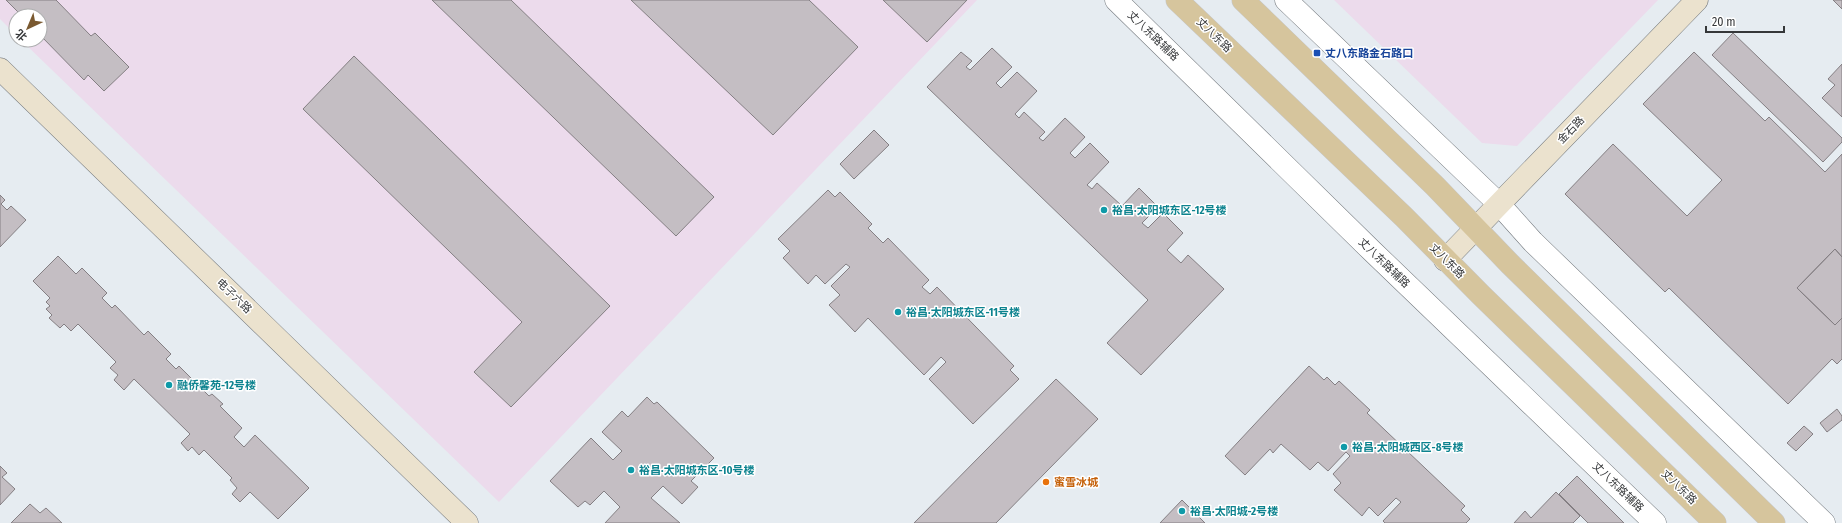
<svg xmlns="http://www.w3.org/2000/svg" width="1842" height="523" font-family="'Fira Sans Condensed','Noto Sans SC',sans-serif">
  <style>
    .industrial { fill: #ecdbec }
    .building { fill: #c4bec3; stroke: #847f83 }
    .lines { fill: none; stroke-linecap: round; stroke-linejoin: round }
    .street-casing { stroke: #73787d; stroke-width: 23 }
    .secondary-casing { stroke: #73787d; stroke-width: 23 }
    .primary-casing { stroke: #c6c7c8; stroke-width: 23 }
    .street { stroke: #fff; stroke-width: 22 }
    .secondary { stroke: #ebe2ce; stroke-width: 22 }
    .primary { stroke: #d6c59d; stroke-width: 22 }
    .transit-dot { fill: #1a4fb4; stroke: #fff; stroke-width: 1.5 }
    .culture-dot { fill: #0f9aa8; stroke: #fff; stroke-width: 1.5 }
    .food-dot { fill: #e8710a; stroke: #fff; stroke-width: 1.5 }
    .labels { text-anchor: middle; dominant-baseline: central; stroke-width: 3; stroke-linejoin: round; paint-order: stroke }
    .street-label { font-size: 11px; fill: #353739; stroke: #fff }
    .transit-label { font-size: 11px; font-weight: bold; fill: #164399; stroke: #fff; text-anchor: start }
    .culture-label { font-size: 11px; font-weight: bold; fill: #0d838f; stroke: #fff; text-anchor: start }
    .food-label { font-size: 11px; font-weight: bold; fill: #c56008; stroke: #fff; text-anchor: start }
  </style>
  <rect width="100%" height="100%" fill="#e6ecf1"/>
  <path class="industrial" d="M0,0H977L499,502L21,40H40V16H16V35L0,19Z
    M1334,0H1658L1517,146L1482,143Z"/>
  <path class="building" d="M6,0H56L91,36L95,33L129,67L104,91L88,75L84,80L40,35V16H22Z
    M432,0H511L714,197L676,236Z
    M631,0H809L858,47L773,135Z
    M883,0H967L927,42Z
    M1833,0H1842V9Z
    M1733,33L1842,138V142L1823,162L1712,55Z
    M992,48L1012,67L996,83L1001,88L1017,72L1037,91L1015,114L1019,118L1024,112L1045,132L1039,138L1043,141L1065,118L1085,137L1070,153L1075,158L1090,143L1109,162L1087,185L1092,189L1097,183L1122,206L1139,188L1158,207L1142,223L1148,228L1163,213L1183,233L1167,250L1181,263L1188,255L1224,289L1141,375L1107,343L1148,300L927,87L961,52L972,61L966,67L970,70Z
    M1694,52L1765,121L1769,117L1825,172L1842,154V257L1835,249L1797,288L1835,325L1842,318V359L1837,364L1832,359L1788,404L1669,288L1665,292L1565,194L1613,144L1687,216L1722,180L1643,104Z
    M354,56L610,306L511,407L474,372L522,322L303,109Z
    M1842,64V117L1822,98L1835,85L1828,79Z
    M874,130L889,145L854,179L840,164Z
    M828,190L835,197L840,192L872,224L868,228L883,243L888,238L929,280L922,287L930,294L937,287L1014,366L1010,370L1019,379L973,424L929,379L946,362L941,357L924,375L868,318L855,332L829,305L840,295L831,286L850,267L846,264L825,284L816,275L808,284L783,258L790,251L778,239Z
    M0,195L5,200L1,204L7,210L11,206L26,220L0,247Z
    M1835,249L1842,257V318L1835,325L1797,288Z
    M58,256L76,274L82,268L107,293L102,298L112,308L115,305L144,335L148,331L171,354L166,359L176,369L179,366L209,396L212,394L223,404L220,406L242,428L234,437L244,447L255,435L309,488L278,519L250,492L240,502L232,494L237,488L230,480L232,478L204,450L199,455L192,447L188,451L181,443L190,434L134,379L124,390L114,380L118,375L110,368L116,362L78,324L71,331L64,324L60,328L49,318L52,315L46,309L50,306L46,302L50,298L33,281Z
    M1309,366L1324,380L1327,377L1335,385L1339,381L1370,410L1367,413L1465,506L1461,510L1470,519L1466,523H1385L1383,521L1401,502L1396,498L1378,516L1369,507L1362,516L1334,490L1341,483L1333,474L1350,456L1346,452L1328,471L1318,462L1310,470L1281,444L1273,453L1270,449L1245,475L1225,456Z
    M1056,379L1098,419L996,523H914Z
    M647,397L654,404L657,402L714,458L691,481L698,487L682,504L663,486L651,498L680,523H605L620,507L604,491L590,505L585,501L578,507L550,481L591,438L613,460L622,451L602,432L622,411L628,417Z
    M1837,409L1842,416V420L1827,432L1820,423Z
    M1804,426L1813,434L1796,451L1787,443Z
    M0,466L7,473L2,477L15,489L0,505Z
    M1577,476L1624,523H1588L1559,494Z
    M1556,492L1580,516L1573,523H1514L1525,511L1531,518Z
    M1182,500L1205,523H1160Z
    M30,504L40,513L46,508L62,523H11Z"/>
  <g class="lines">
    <defs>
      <path id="street" d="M1116,0L1372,251L1655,523
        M1286,0L1499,204L1533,242L1824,523"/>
      <path id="secondary" d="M0,69L467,523
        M1445,260L1697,0"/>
      <path id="primary" d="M1177,0L1404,217L1481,295L1715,523
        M1243,0L1435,186L1511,265L1774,523"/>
    </defs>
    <use href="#street" class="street-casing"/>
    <use href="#secondary" class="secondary-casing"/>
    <use href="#primary" class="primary-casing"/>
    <use href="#street" class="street"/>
    <use href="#secondary" class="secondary"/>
    <use href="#primary" class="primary"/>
  </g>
  <rect class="transit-dot" x="1313" y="49" width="8" height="8" rx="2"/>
  <g class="culture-dot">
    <circle cx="1104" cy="210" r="4"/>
    <circle cx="898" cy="312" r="4"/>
    <circle cx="169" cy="385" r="4"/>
    <circle cx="1344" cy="447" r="4"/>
    <circle cx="631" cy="470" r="4"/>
    <circle cx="1182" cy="511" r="4"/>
  </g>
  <circle class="food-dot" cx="1046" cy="482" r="4"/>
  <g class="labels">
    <g class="street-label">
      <text transform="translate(1214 35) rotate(44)">丈八东路</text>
      <text transform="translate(1153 36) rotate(44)">丈八东路辅路</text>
      <text transform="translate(1571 130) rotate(-46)">金石路</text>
      <text transform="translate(1447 261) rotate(45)">丈八东路</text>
      <text transform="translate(1384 263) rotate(44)">丈八东路辅路</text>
      <text transform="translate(234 296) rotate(44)">电子六路</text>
      <text transform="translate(1618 487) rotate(44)">丈八东路辅路</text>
      <text transform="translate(1679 487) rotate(44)">丈八东路</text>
    </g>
    <g class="transit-label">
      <text x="1325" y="53">丈八东路金石路口</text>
    </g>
    <g class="culture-label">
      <text x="1112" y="210">裕昌·太阳城东区-12号楼</text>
      <text x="906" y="312">裕昌·太阳城东区-11号楼</text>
      <text x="177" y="385">融侨馨苑-12号楼</text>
      <text x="1352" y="447">裕昌·太阳城西区-8号楼</text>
      <text x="639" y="470">裕昌·太阳城东区-10号楼</text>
      <text x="1190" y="511">裕昌·太阳城-2号楼</text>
    </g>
    <g class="food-label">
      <text x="1054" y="482">蜜雪冰城</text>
    </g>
  </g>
  <g transform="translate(28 28) rotate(224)"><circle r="19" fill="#ffffff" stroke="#aeafb0"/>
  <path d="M0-3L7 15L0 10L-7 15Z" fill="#7a5930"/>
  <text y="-6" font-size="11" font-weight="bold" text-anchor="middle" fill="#353739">北</text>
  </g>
  <path d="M1706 26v6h78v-6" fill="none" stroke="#353739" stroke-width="2"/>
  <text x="1712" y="26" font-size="12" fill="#353739" stroke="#ffffff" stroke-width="3" paint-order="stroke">20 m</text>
</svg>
